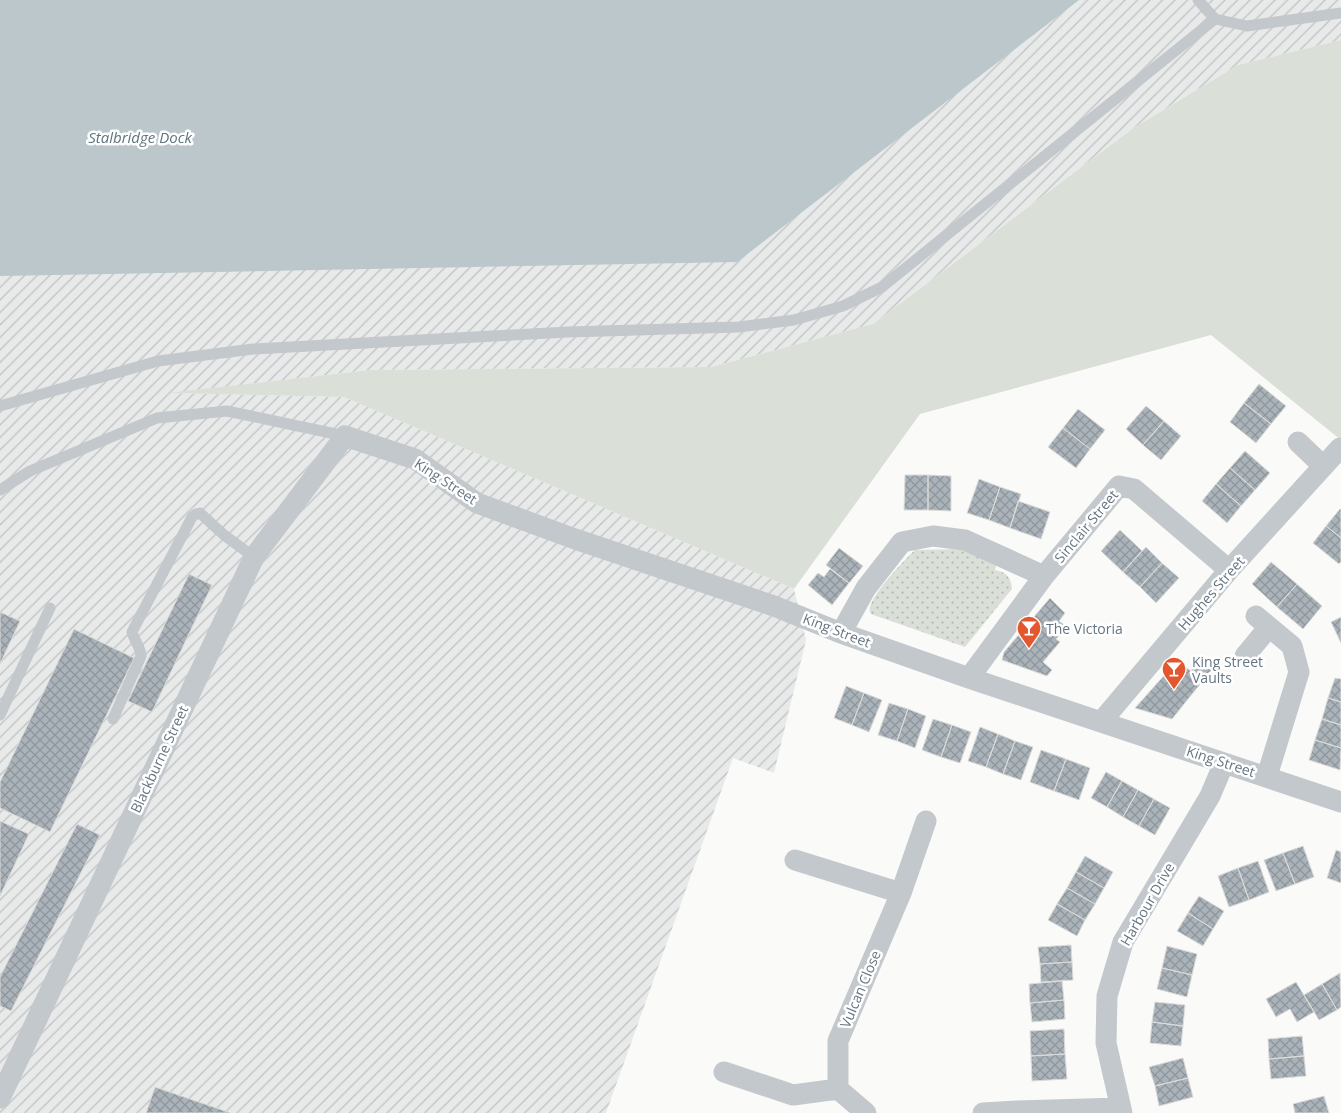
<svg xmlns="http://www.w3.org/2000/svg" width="1341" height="1113" font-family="'Open Sans',sans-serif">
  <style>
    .industrial { fill: url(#industrial-furrows) }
    .grass { fill: url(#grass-dots) }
    .park { fill: #dadfd7 }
    .water { fill: #bbc7cb }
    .building { fill: url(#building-cross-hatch); stroke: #dcdcda }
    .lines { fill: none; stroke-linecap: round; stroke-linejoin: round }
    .service { stroke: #c3c8cc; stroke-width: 11 }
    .minor { stroke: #c3c8cc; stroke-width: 21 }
    .labels { text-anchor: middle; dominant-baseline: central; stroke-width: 5; stroke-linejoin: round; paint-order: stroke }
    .street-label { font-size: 14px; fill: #657683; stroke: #fff }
    .poi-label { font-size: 14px; fill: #657683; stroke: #fff; text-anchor: start }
    .water-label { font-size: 15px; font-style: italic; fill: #60757c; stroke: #fff }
  </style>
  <defs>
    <pattern id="industrial-furrows" width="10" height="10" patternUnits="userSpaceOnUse" patternTransform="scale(1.25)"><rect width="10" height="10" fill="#e8e9e9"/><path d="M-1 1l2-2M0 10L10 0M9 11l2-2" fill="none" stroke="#c0c1c2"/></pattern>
    <pattern id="grass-dots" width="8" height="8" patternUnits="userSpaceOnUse" patternTransform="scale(1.25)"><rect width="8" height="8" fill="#dadfd7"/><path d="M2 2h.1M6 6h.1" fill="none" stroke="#b4b9b4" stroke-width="1.8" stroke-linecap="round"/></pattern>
    <pattern id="building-cross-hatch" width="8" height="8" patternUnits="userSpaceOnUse" patternTransform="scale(1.25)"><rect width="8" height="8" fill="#aab3b9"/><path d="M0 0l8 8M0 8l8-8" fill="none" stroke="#8e969c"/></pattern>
  </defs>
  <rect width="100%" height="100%" fill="#fafaf8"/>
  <path class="industrial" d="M0,0H1341V40L1238,65L1132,129L873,324L711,367L369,370L174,393L344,397L794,589L806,640L774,773L733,758L606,1113H0Z"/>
  <path class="grass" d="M961,549L997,562L995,570C1007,572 1011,578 1012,589L965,647L871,614C870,612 869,609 870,607C874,592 903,561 915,550Z"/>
  <path class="park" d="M1341,40V440L1211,335L920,414L794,589L344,397L169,393L369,370L711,367L873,324L1132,129L1238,65Z"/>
  <path class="water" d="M0,0H1079L737,262L0,276Z"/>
  <path class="building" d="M1259,384L1286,406L1271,424L1244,403Z
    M1244,403L1271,424L1256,443L1230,422Z
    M1146,406L1164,421L1143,445L1126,429Z
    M1078,409L1105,430L1090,449L1063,428Z
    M1164,421L1181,436L1161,460L1143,445Z
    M1063,428L1090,449L1076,468L1048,447Z
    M1245,451L1270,473L1255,490L1230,468Z
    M1230,468L1255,490L1241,506L1216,484Z
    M905,475H928V510H904Z
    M928,475L951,476V511L928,510Z
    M979,479L1000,487L989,520L967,513Z
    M1216,484L1241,506L1227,523L1202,501Z
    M1000,487L1021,494L1010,528L989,520Z
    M1018,501L1050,512L1041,539L1010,528Z
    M1340,509H1341V538L1326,526Z
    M1326,526L1341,538V562L1339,564L1313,543Z
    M1120,530L1142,551L1123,572L1101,551Z
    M1146,547L1162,563L1140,587L1123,572Z
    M839,548L863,566L849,583L826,565Z
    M1271,562L1297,584L1277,607L1252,584Z
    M1162,563L1179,578L1156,603L1140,587Z
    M830,569L849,583L832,605L808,585L818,573L824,577Z
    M189,574L212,585L152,712L128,701Z
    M1297,584L1322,606L1303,629L1277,607Z
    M1050,598L1065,613L1059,621L1067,627L1056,639L1060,642L1043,662L1052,670L1047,676L1002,660L1004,652Z
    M0,612L20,621L0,664Z
    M1341,617V643L1331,622Z
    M74,629L134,658L50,832L0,808V782Z
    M1177,661L1191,671L1197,662L1213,668L1172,719L1135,708Z
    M1335,678L1341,679V702L1328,698Z
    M846,686L864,693L852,725L834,718Z
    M864,693L882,700L869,732L852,725Z
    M1328,698L1341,702V725L1322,719Z
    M889,703L908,709L897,741L878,735Z
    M908,709L926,716L915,748L897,741Z
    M933,719L952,725L941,757L922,750Z
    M1322,719L1341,725V748L1315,740Z
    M952,725L971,732L960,763L941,757Z
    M980,727L998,734L986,767L968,761Z
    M998,734L1015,741L1003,774L986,767Z
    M1315,740L1341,748L1340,770L1309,760Z
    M1015,741L1033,747L1021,780L1003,774Z
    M1041,750L1066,759L1054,791L1030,782Z
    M1066,759L1090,768L1079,800L1054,791Z
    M1106,772L1122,781L1107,807L1091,798Z
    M1122,781L1138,790L1123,817L1107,807Z
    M1138,790L1154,799L1139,826L1123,817Z
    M1154,799L1170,808L1155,835L1139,826Z
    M0,821L29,834L0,896Z
    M77,824L100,835L11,1011L0,1006V977Z
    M1303,846L1314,877L1295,884L1283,853Z
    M1336,850L1341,852V883L1327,878Z
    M1283,853L1295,884L1276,891L1264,860Z
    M1085,856L1113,872L1104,888L1076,872Z
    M1258,861L1269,892L1249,900L1238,868Z
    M1238,868L1249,900L1229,907L1218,876Z
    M1076,872L1104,888L1095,904L1067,888Z
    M1067,888L1095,904L1085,920L1057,904Z
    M1199,896L1224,911L1213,929L1188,913Z
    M1057,904L1085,920L1077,936L1048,920Z
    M1188,913L1213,929L1203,946L1177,931Z
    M1071,945L1072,962L1040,964L1038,947Z
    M1167,946L1197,954L1192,975L1162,968Z
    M1072,962L1073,980L1041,982L1040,964Z
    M1162,968L1192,975L1187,997L1157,989Z
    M1340,973L1341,1007L1337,1010L1322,984Z
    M1062,981L1064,1000L1030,1003L1029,984Z
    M1296,982L1314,1012L1297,1022L1290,1009L1276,1017L1266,999Z
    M1322,984L1337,1010L1319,1020L1304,995Z
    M1064,1000L1065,1019L1032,1022L1030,1003Z
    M1155,1002L1185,1005L1183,1026L1152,1022Z
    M1152,1022L1183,1026L1181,1046L1150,1043Z
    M1064,1029L1065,1054L1031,1056L1030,1031Z
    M1302,1036L1304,1056L1269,1059L1268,1039Z
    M1065,1054L1067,1079L1032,1081L1031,1056Z
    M1304,1056L1306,1076L1271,1079L1269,1059Z
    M1183,1058L1188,1078L1155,1086L1149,1067Z
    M1188,1078L1193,1097L1159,1106L1155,1086Z
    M155,1087L231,1113H146Z
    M1324,1096L1329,1113H1295L1293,1104Z"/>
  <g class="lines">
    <path class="service" d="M1198,0L1215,19L1247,26L1341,13
      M0,406L158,361L253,349L568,332L739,327L794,320L843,306L882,287L1215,19
      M0,490L30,471L157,418L227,411L345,436
      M0,715L50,608
      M113,719L141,656C141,648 134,640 132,632L192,517L196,514L200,513L224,535L254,557"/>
    <path class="minor" d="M1298,442L1323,466
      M1256,616L1292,646L1299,672L1267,776
      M841,633L866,588L902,542L933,536L965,540L1044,576
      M1245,656L1269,627
      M969,678L1044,576L1119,486L1134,489L1229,570
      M1101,722L1229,570L1340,448
      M795,860L901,893
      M724,1072L793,1095L838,1089
      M0,1098L254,557L345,436L415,459L477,503L575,539L774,606L841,633L969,678L1341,802
      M866,1113L838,1089V1041L901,893L926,821
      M983,1113L1017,1111L1120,1108
      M1122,1113L1106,1043L1107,996L1123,942L1210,796L1224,763"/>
  </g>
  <defs>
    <symbol id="bar-pin" viewBox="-11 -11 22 30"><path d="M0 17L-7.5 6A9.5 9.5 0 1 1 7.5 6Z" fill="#e4572e" stroke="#fff"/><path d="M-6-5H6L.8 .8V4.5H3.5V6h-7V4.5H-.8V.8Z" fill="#fff"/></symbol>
  </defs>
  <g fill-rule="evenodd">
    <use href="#bar-pin" x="1015" y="614" width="28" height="38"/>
    <use href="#bar-pin" x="1160" y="655" width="28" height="38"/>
  </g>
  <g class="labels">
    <g class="street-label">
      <text transform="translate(446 481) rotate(33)">King Street</text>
      <text transform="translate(1086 526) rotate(-50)">Sinclair Street</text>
      <text transform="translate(1211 593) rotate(-49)">Hughes Street</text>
      <text transform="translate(837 630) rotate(21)">King Street</text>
      <text transform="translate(159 759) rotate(-65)">Blackburne Street</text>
      <text transform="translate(1221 761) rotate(18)">King Street</text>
      <text transform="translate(1147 904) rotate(-60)">Harbour Drive</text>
      <text transform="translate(860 989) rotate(-67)">Vulcan Close</text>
    </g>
    <g class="poi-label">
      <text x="1046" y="628">The Victoria</text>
      <text x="1192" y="661">King Street<tspan x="1192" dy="16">Vaults</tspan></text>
    </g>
    <g class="water-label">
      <text x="140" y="137">Stalbridge Dock</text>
    </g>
  </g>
</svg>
